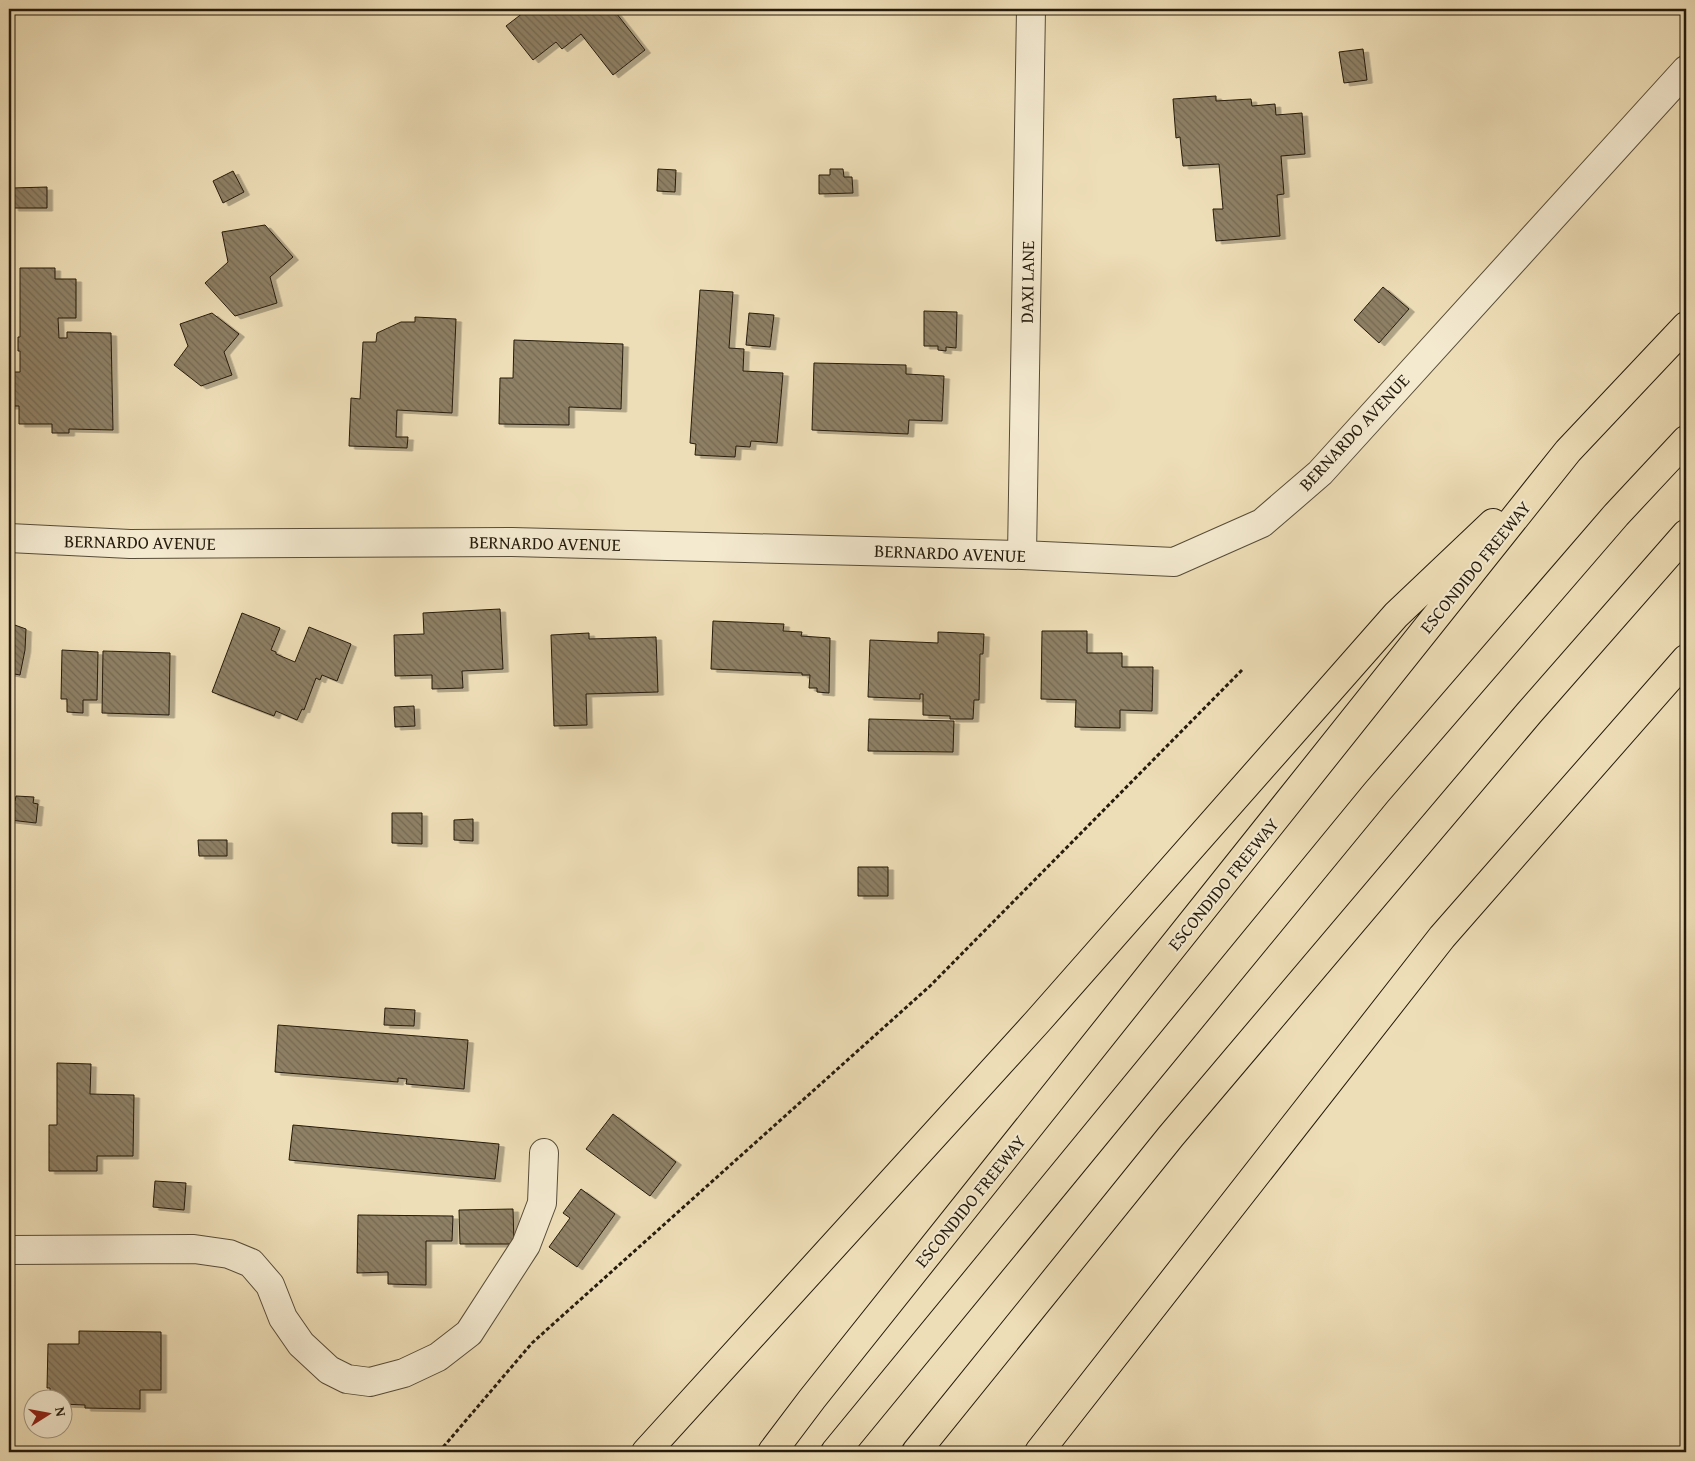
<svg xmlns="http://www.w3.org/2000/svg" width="1695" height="1461" font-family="'Gentium Book Plus',serif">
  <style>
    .building { fill: url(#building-back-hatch); stroke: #251b0d; filter: url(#shadow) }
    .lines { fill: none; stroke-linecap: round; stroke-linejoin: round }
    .minor-casing { stroke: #574c38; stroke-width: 30 }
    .highway-casing { stroke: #251b0d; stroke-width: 30 }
    .path { stroke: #251b0d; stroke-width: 3; stroke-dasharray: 4 2.5; stroke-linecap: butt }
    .minor { stroke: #f4ead0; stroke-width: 28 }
    .highway { stroke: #eedeb7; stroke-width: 28 }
    .labels { text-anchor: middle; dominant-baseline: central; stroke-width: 4; stroke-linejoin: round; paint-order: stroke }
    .street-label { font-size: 18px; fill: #251b0d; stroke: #f4ead0 }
  </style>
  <defs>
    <pattern id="building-back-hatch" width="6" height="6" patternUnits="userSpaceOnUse" patternTransform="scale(1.25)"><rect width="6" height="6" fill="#8e8065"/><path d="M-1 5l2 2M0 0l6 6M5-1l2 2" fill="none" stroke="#746852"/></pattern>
    <filter id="shadow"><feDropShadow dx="5.5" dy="3" stdDeviation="0" flood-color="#0004"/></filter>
  </defs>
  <rect width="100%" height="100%" fill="#eedeb7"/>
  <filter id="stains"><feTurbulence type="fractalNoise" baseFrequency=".004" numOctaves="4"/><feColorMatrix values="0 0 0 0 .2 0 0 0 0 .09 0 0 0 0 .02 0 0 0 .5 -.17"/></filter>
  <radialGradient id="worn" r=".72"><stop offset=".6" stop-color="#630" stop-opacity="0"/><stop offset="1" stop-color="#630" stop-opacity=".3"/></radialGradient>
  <path class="building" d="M528,9H613L645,50L613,75L581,34L562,49L556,42L533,60L506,26Z
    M1363,49L1367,80L1344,83L1339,52Z
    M1216,96V101L1251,99L1252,106L1275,104L1276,115L1302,113L1305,154L1281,156L1284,194L1277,195L1280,236L1216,241L1213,209H1223L1219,164L1183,166L1180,137L1176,138L1173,99Z
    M658,169L676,170L675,192L657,191Z
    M830,169H843L844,177H852L853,193L819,194V175H830Z
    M233,171L244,192L223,203L213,181Z
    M47,187V208H13L12,188Z
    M265,225L293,257L270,277L277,303L235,316L205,283L228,262L222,232Z
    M20,268H55V279H76V318H58L59,338H67V332L111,333L113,430L69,429V433H52V424H19V406H9V372H20V351H18V337H20Z
    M1383,287L1409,309L1379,343L1354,320Z
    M700,290L733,292L729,348L744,349L743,371L783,373L777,443L751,441L750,447L736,446L735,457L695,455L696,444L690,443Z
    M924,311L957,312L956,348L946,347V351L938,350V346H924Z
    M212,313L239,334L224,352L232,375L201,386L174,365L188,346L180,324Z
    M749,313L774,315L770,347L746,345Z
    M415,317L456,319L452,413L397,410L396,437H408L407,448L349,446L351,398L360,399L363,342H376L377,333L401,322H415Z
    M514,340L623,344L621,409L569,407V425L499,424L500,378H513Z
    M814,363L906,365V374L944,376L942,421L909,420L908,434L812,430Z
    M500,609L503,669L462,671L463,688L432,689V675L395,676L394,635L424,634L423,613Z
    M242,613L280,628L271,650L276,652V654L295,662L309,627L351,644L337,681L322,675L320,680L316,678L304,710L302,709L297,720L276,711L274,716L212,692Z
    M713,621L784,624L783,631L802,632L801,636L830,638L829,693L817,692V688H809L810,675H802V673L711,669Z
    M9,623L26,629L25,650L20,675L9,673Z
    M1042,631H1087V653H1122V667H1153L1152,711L1120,710V728L1075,727L1076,700L1041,699Z
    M938,632L984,634L983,654H980L979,700H974L973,719H950V716L923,715V694H920V699L868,697L870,640L938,643Z
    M589,633V639L656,637L658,692L586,694L587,725L554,726L551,635Z
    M62,650L98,652L97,700H83V713L67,712V699H61Z
    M103,651L170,653L169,715L102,713Z
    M414,706L415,726L395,727L394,707Z
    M869,719L954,721L953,752L868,751Z
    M16,796L34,797L33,803L38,804L36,823L10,820L12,800L15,801Z
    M392,813H422V844L392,843Z
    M473,819V841L454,840V820Z
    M198,840H227V856H199Z
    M858,867H888V896H858Z
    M385,1008L415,1010L414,1026L384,1025Z
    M278,1025L468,1040L464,1089L406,1084L407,1079L398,1078V1082L275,1072Z
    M57,1063L91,1064L90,1094L134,1095L133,1156H97V1171H49V1125H57Z
    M613,1114L676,1162L650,1196L586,1149Z
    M293,1125L499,1144L495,1179L289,1160Z
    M155,1181L186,1183L184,1210L153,1207Z
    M581,1189L615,1214L577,1267L549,1247L570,1218L563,1213Z
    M513,1209L514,1244H460L459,1210Z
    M358,1215L453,1216L452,1241H426V1285L388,1284V1272L357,1273Z
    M79,1331L161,1332V1390H140V1409L85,1408V1405L62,1404V1398H50V1388H47L48,1344H79Z"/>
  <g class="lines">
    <defs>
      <path id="minor" d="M9,538L130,544L512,542L1022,555L1174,562L1262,523L1320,473L1686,70
        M1022,555L1031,9
        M9,1250L194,1249L229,1254L251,1263L270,1285L283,1318L301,1344L329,1370L347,1379L370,1382L404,1373L438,1357L469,1333L526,1245L542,1203L544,1153"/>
      <path id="highway" d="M646,1452L1038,1021L1396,615L1493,523
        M772,1452L812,1399L1568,451L1686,326
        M835,1452L1376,793L1616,515L1686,440
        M916,1452L1171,1136L1529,713L1686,534
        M1039,1452L1442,937L1686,659"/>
    </defs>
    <use href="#minor" class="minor-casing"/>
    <use href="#highway" class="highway-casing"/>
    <path class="path" d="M439,1452L532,1343L930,986L1243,669"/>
    <use href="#minor" class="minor"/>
    <use href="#highway" class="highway"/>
  </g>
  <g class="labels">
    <g class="street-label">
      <text transform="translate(1027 282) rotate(-89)">DAXI LANE</text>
      <text transform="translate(1354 432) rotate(-47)">BERNARDO AVENUE</text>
      <text transform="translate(140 542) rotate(1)">BERNARDO AVENUE</text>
      <text transform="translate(545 543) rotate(1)">BERNARDO AVENUE</text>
      <text transform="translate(950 553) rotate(2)">BERNARDO AVENUE</text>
      <text transform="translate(1475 567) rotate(-51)">ESCONDIDO FREEWAY</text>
      <text transform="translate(1223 884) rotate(-51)">ESCONDIDO FREEWAY</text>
      <text transform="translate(970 1201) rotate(-51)">ESCONDIDO FREEWAY</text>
    </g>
  </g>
  <rect width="1695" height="1461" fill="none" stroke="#eedeb7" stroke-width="30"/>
  <rect x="10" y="10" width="1675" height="1441" fill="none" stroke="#251b0d" stroke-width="2.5"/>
  <rect x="15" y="15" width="1665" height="1431" fill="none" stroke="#251b0d"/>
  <g transform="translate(48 1414) rotate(79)"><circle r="24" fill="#f4ead0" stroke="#a19782"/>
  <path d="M0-4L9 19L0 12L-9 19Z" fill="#8f2418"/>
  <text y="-8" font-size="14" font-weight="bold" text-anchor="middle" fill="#251b0d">N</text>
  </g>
  <rect width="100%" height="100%" filter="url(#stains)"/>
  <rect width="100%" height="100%" fill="url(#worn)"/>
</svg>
